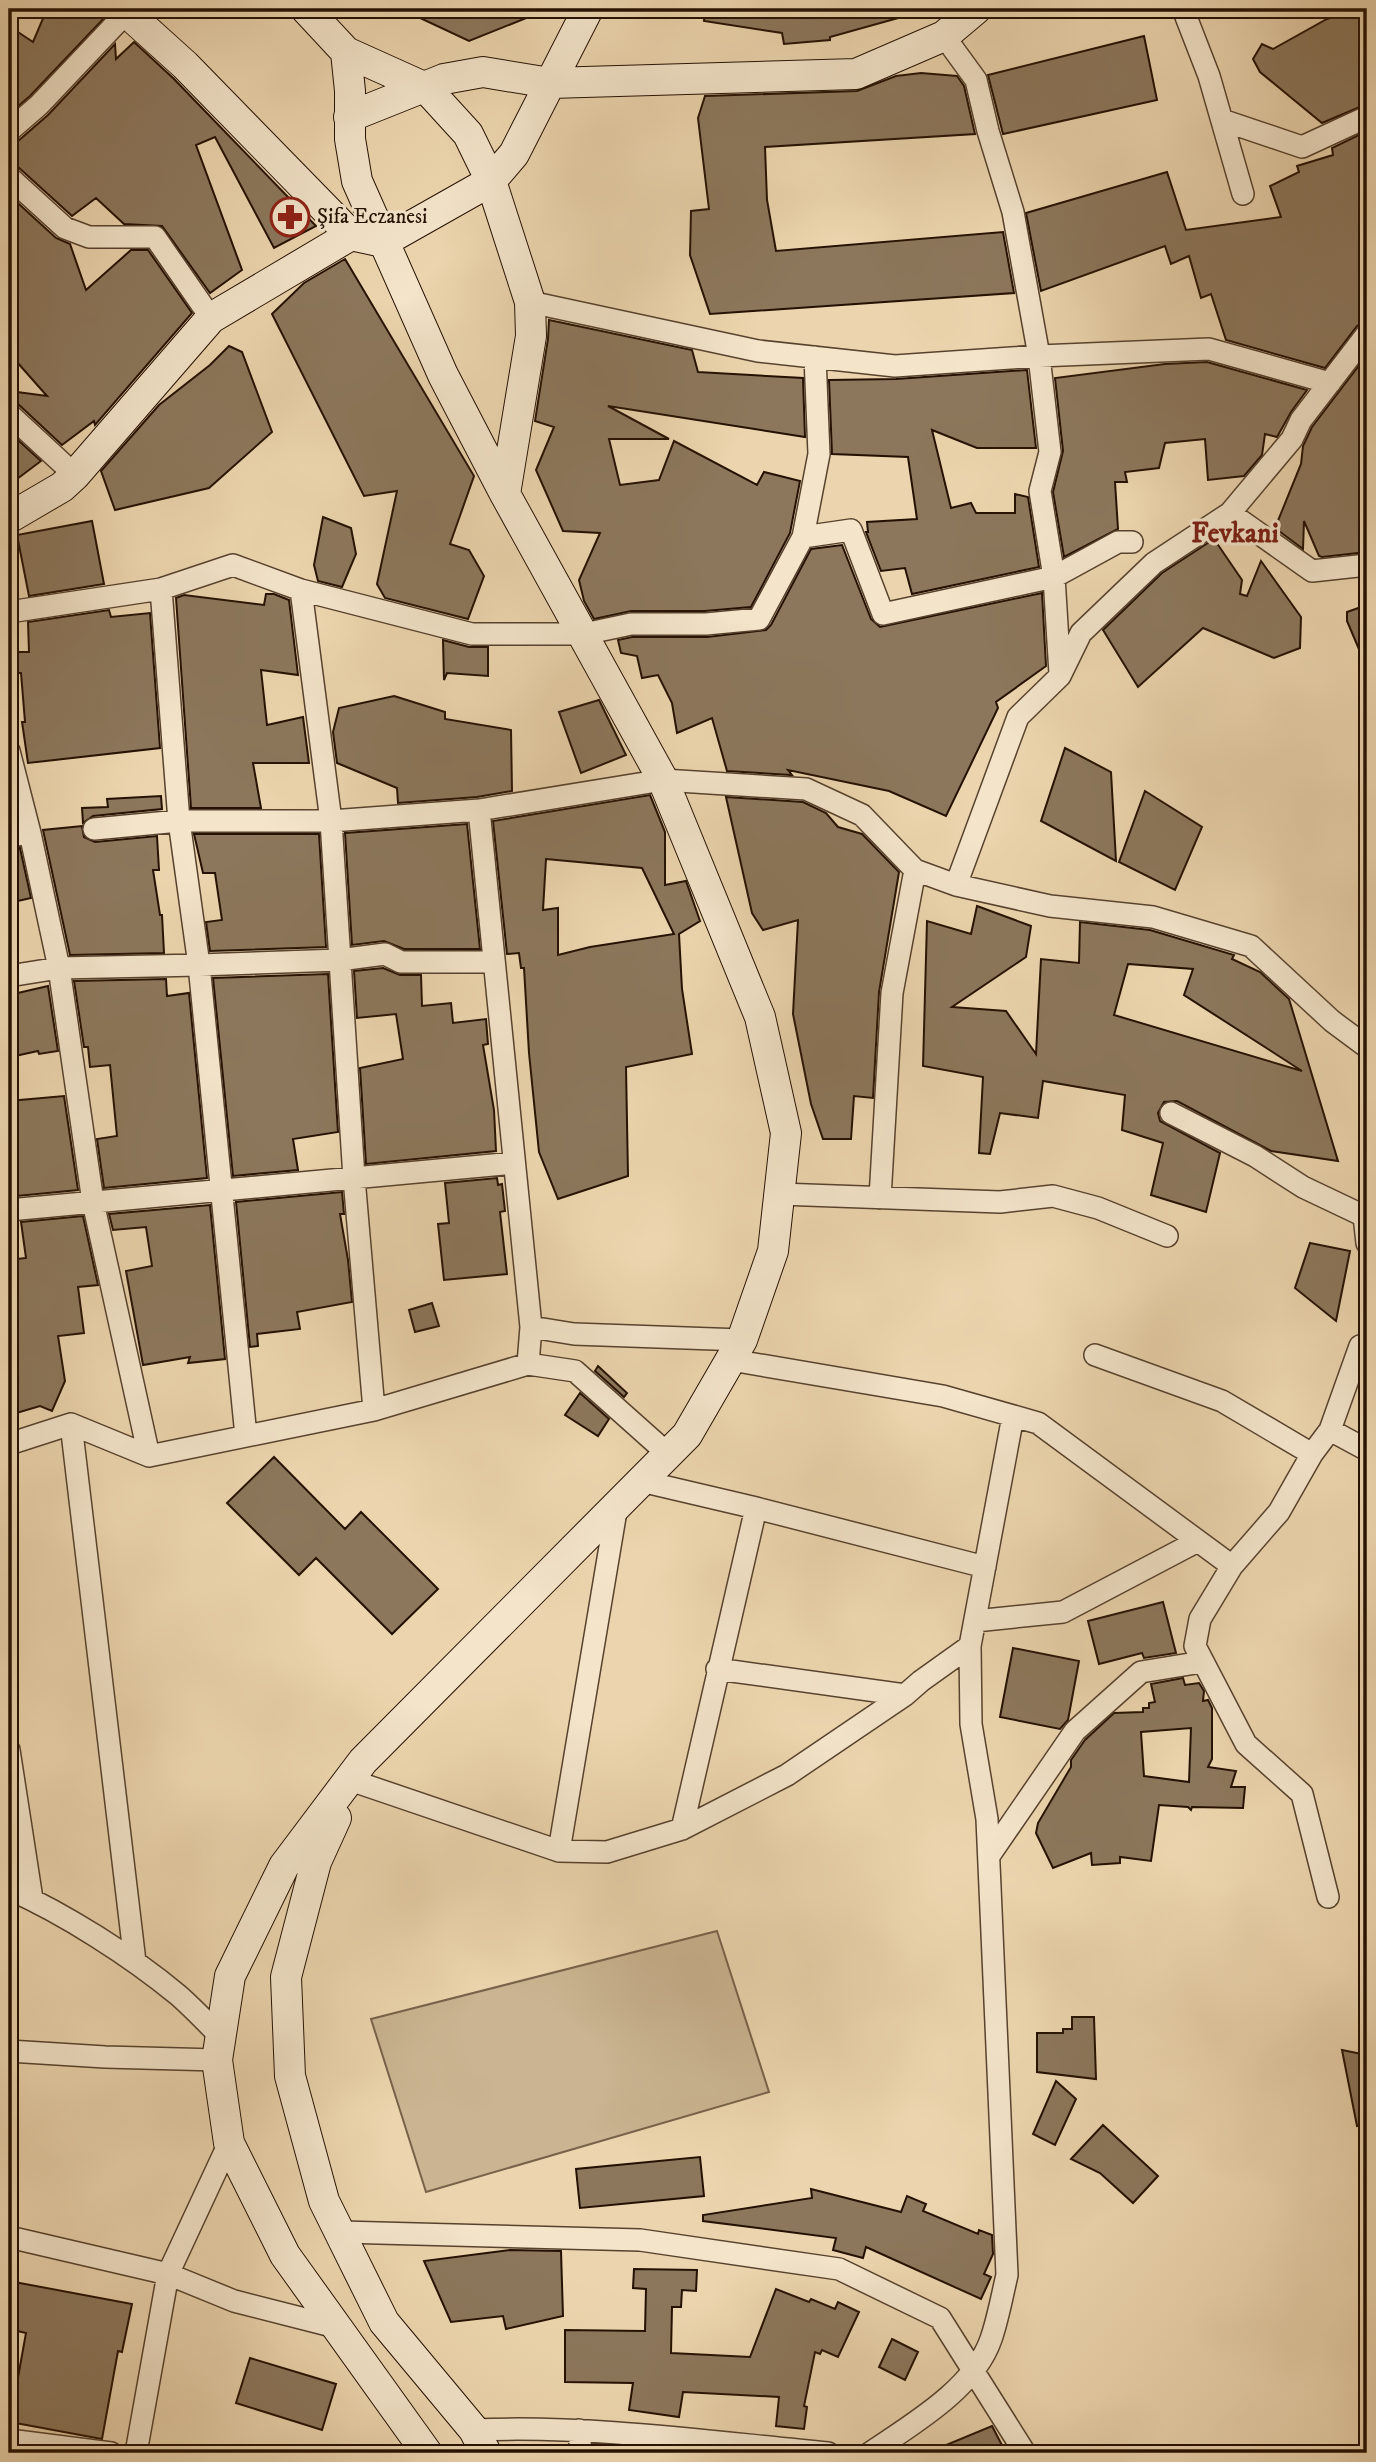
<svg xmlns="http://www.w3.org/2000/svg" width="1376" height="2462" font-family="'IM FELL DW Pica',serif">
  <style>
    .green { fill: #cab491; stroke: #78624a; stroke-width: 2 }
    .building { fill: #8c775c; stroke: #251103; stroke-width: 2; fill-rule: evenodd }
    .lines { fill: none; stroke-linecap: round; stroke-linejoin: round }
    .street-casing { stroke: #57422e; stroke-width: 24 }
    .secondary-casing { stroke: #251103; stroke-width: 32 }
    .street { stroke: #f3e4ca; stroke-width: 21 }
    .secondary { stroke: #f3e4ca; stroke-width: 30 }
    .labels { text-anchor: middle; dominant-baseline: central; stroke-width: 6; stroke-linejoin: round; paint-order: stroke }
    .poi-label { font-size: 21px; fill: #251103; stroke: #f3e4ca; text-anchor: start }
    .district-label { font-size: 28px; font-weight: bold; fill: #7a1f14; stroke: #f3e4ca }
  </style>
  <rect width="100%" height="100%" fill="#ecd5ae"/>
  <filter id="stains"><feTurbulence type="fractalNoise" baseFrequency=".00286" numOctaves="4"/><feColorMatrix values="0 0 0 0 .2 0 0 0 0 .09 0 0 0 0 .02 0 0 0 .5 -.17"/></filter>
  <radialGradient id="worn" r=".72"><stop offset=".6" stop-color="#630" stop-opacity="0"/><stop offset="1" stop-color="#630" stop-opacity=".3"/></radialGradient>
  <path class="green" d="M717,1931L769,2092L426,2192L371,2019Z"/>
  <path class="building" d="M47,9H106L107,15L30,96L9,114V26L33,42Z
    M401,9H546V10L469,41Z
    M705,9H908L909,15L830,37V40L784,44L782,33L704,21Z
    M1359,9H1367V104L1322,123L1260,72L1253,59L1262,44L1273,49L1327,19Z
    M1144,36L1157,100L1003,134L988,75Z
    M134,42L173,78L316,226L274,248L215,137L196,145L242,270L210,293L162,226L124,224L96,198L72,216L18,167L9,164V144L18,141L48,115L115,44L116,59Z
    M921,73L957,76L964,86L975,134L765,147L767,200L776,251L1003,232L1014,293L710,314L690,255L691,211L709,209L698,118L705,96L857,91L896,76Z
    M1367,131V321L1357,326L1325,368L1226,340L1211,294L1201,298L1189,256L1171,264L1165,246L1041,291L1026,213L1167,172L1186,230L1281,217L1270,186L1299,172L1297,166L1333,155L1332,148Z
    M9,195L56,238L70,244L86,290L131,250H148L192,313L95,425L94,421L62,445L18,404L9,401V391L47,396L9,353Z
    M345,259L474,476L450,544L469,550L484,576L468,619L385,598L377,584L397,491L364,496L272,314L304,283Z
    M549,320L692,350L698,372L803,378L805,437L608,406L669,439H609L620,485L659,480L674,441L757,485L764,472L800,481L790,533L751,607L705,611H631L594,619L584,601L579,580L600,533L563,531L536,470L554,427L535,421L548,339Z
    M229,346L242,352L272,432L209,488L115,510L101,471L159,405L210,365Z
    M1367,355V552L1322,557L1319,556L1304,521L1303,549L1275,528L1301,464L1303,446L1312,427Z
    M1207,362L1307,390L1291,412L1277,437L1265,434L1262,455L1244,476L1208,480L1205,439L1165,443L1159,468L1125,472L1127,482H1115L1118,529L1064,557L1053,492L1063,451L1055,378L1165,364Z
    M1027,370L1036,448H977L932,430L951,508L971,503L976,513H1015V494L1028,497L1039,567L912,594L905,568L881,571L866,532H868L867,522L917,519L908,457L832,454L829,380L896,379Z
    M9,432L41,461L9,485Z
    M323,517L351,528L356,554L342,587L318,581L314,565Z
    M92,521L104,584L29,596L17,535Z
    M1214,539L1242,580L1240,594L1247,596L1261,561L1301,617L1300,648L1274,658L1203,628L1138,687L1103,630L1162,573Z
    M842,545L871,619L880,627L1042,593L1046,666L996,702L998,708L946,816L889,791L788,770L792,775L727,771L712,718L677,733L672,703L658,675L642,678L637,656L621,653L618,640L632,637H707L766,630L771,625L811,549Z
    M266,594H274L289,600L298,675L261,670L267,725L303,717L309,763H253L261,808H191L176,598L184,595L264,605Z
    M1367,605V668L1347,621V612Z
    M109,610L111,617L150,613L160,748L28,763L22,722H25L21,673H16V652H29L28,622Z
    M443,640L469,647H488V676L447,673L444,680Z
    M394,696L445,712V719L511,730L512,791L477,797L398,803L397,788L337,763L333,732L339,708Z
    M599,700L626,755L581,773L559,712Z
    M1065,748L1111,772L1116,861L1041,821Z
    M1145,791L1202,827L1175,890L1119,862Z
    M650,795L665,832V885L686,881L700,921L679,934L682,989L692,1054L626,1067L628,1176L558,1199L539,1152L529,1053L524,968H521L519,953L507,954L493,821ZM546,859L642,868L674,934L590,947L558,955V908L543,910Z
    M161,796L162,809L93,816L83,823L82,808L108,807L107,799Z
    M726,797L803,802L826,813L838,827L862,834L899,872L879,992L873,1098L854,1096L851,1139H823L811,1104L793,1014L798,920L763,930L752,913Z
    M467,824L480,949H404L384,941L352,945L345,833Z
    M82,826L84,837L95,842L157,836L159,870H153L160,915H162L164,953L70,955L43,830Z
    M194,834H319L326,947L210,951L206,922L222,920L215,873H203Z
    M20,848L31,898L9,903V849Z
    M977,906L1031,926L1026,957L952,1007L1006,1011L1036,1054L1041,959L1079,963L1080,922L1150,930L1234,955L1232,959L1260,972L1289,999L1338,1161L1271,1151L1177,1101L1164,1102L1158,1113L1160,1121L1220,1153L1206,1212L1151,1195L1163,1143L1122,1130L1125,1095L1043,1081L1038,1118L1000,1113L990,1154L979,1153L983,1077L923,1066L927,921L971,934ZM1128,964L1193,969L1184,995L1302,1071L1114,1015Z
    M383,968L400,975H421L422,1006L451,1003L453,1023L486,1019L488,1044L483,1045L494,1110L496,1151L366,1164L360,1068L403,1059L396,1014L357,1018L354,971Z
    M328,974L338,1132L293,1139L298,1170L233,1176L213,978Z
    M166,979L167,996L189,993L207,1178L104,1188L97,1139L117,1136L110,1065L90,1067L88,1047H84L74,981Z
    M48,986L58,1051L39,1054L38,1051L15,1056L9,1023V995Z
    M64,1096L78,1190L17,1196L9,1124V1101Z
    M497,1178L498,1185L502,1184L505,1211L500,1212L507,1274L444,1280L438,1224L449,1223L445,1183Z
    M342,1192L344,1214H340L348,1260L352,1302L297,1312L300,1329L257,1334L258,1346L250,1347L236,1202Z
    M210,1205L225,1359L188,1363L190,1357L143,1365L126,1271L152,1266L146,1227L113,1230L109,1214Z
    M83,1216L98,1285L78,1287L84,1333L58,1336L65,1381L52,1411L40,1406L13,1414L9,1399V1260L26,1258L21,1222Z
    M1310,1243L1350,1251L1336,1321L1295,1288Z
    M432,1303L439,1326L415,1332L409,1310Z
    M598,1366L627,1393L624,1397L595,1371Z
    M580,1393L609,1419L598,1436L565,1415Z
    M274,1457L345,1529L361,1512L438,1589L392,1634L316,1558L299,1575L227,1503Z
    M1163,1602L1176,1653L1144,1658L1142,1653L1099,1664L1088,1621Z
    M1013,1648L1079,1661L1068,1720L1060,1729L1000,1717Z
    M1183,1678L1185,1685L1199,1683L1204,1691L1203,1701L1208,1700L1212,1708V1759L1208,1767L1236,1771L1231,1787H1245L1243,1808L1192,1807L1191,1810L1188,1807L1159,1805L1151,1861L1120,1857V1863L1092,1865L1091,1853L1053,1868L1036,1833L1038,1823L1071,1767V1760L1085,1740L1114,1713L1143,1712V1708H1149V1703L1155,1702L1151,1684ZM1191,1728L1189,1782L1144,1776L1141,1732Z
    M1072,2017H1094L1096,2079L1037,2072V2033H1063V2029H1072Z
    M1342,2050L1367,2055V2124L1357,2126Z
    M1056,2081L1076,2099L1055,2145L1033,2134Z
    M1103,2125L1158,2176L1133,2203L1100,2173L1071,2159Z
    M700,2157L704,2196L580,2208L576,2169Z
    M811,2189L901,2212L907,2196L926,2204L923,2211L978,2234L979,2230L992,2235L993,2254L984,2274L991,2277L981,2299L866,2247L863,2258L833,2250L836,2238L703,2221V2215L812,2198Z
    M510,2250L561,2251L563,2316L506,2329L503,2316L451,2322L424,2261Z
    M634,2269L697,2270L696,2291L682,2290L681,2307H672L671,2353L750,2357L776,2289L809,2302L811,2299L835,2309L838,2302L859,2312L838,2357L822,2350L820,2354L815,2352L804,2406L807,2407L804,2429L776,2426L779,2397L683,2392L679,2417L629,2410L633,2383L565,2382V2330L645,2331L646,2289L633,2288Z
    M9,2281L132,2304L122,2352L118,2351L102,2439L10,2422L26,2333L9,2329Z
    M892,2339L918,2352L905,2380L879,2367Z
    M250,2358L336,2384L322,2430L236,2403Z
    M992,2426L1006,2453H927Z"/>
  <g class="lines">
    <defs>
      <path id="street" d="M1183,9L1209,76L1243,194
        M944,36L976,80L988,131L1013,212L1028,295L1039,356L1050,452L1040,491L1054,577L1060,674
        M1222,120L1302,147L1367,117
        M9,131L39,105L127,12
        M9,177L65,228L89,237H155L211,318
        M530,302L758,351L895,366L1039,356L1209,349L1330,383
        M9,414L75,475
        M1230,513L1312,571L1367,565
        M803,537L819,454L815,357
        M161,589L179,821L199,965L246,1436
        M301,590L331,821L354,1178L374,1410
        M9,612L161,589L233,565L301,590L472,634H584L631,624H706L759,619L803,537L851,530L883,614L1054,577L1118,542H1132
        M9,751L30,833L59,968L93,1202L149,1456
        M479,810L531,1327L528,1364
        M94,829L179,821H331L479,810L663,780L806,789L862,815L915,870L956,885L1050,906L1153,917L1251,946L1332,1021L1367,1047
        M9,836L30,833
        M956,885L1018,717L1060,676L1081,633L1154,563L1230,513L1292,439L1301,420L1367,334
        M9,976L59,968L199,965L339,960L385,954L401,962H494
        M1171,1113L1255,1156L1303,1187L1364,1216
        M780,1194L1000,1202L1053,1196L1098,1208L1167,1236
        M880,1198L892,993L915,870
        M1367,1208L1364,1216L1367,1243
        M9,1210L514,1163
        M531,1327L574,1334L742,1340
        M1095,1355L1222,1401L1312,1454
        M731,1360L943,1396L1038,1423L1232,1566L1279,1512L1312,1454L1330,1430L1360,1346
        M71,1424L135,1962
        M1330,1430L1367,1450
        M9,1444L71,1424L149,1456L374,1410L528,1364L575,1371L668,1454
        M641,1481L756,1508L985,1567
        M1232,1566L1200,1619L1195,1646L1246,1744L1302,1794L1328,1897
        M975,1621L1063,1612L1198,1541
        M717,1669L905,1695
        M9,1750L32,1899
        M353,1781L559,1851L607,1852L682,1829L787,1775L905,1695L921,1681L970,1646
        M682,1829L756,1508
        M559,1851L617,1505
        M989,1856L1075,1731L1141,1672L1202,1662
        M9,1889C65,1914 131,1956 178,1995C193,2008 207,2023 221,2037
        M9,2051L105,2057L217,2060
        M341,2232L640,2240L839,2269L940,2318L1025,2453
        M9,2237L168,2274L234,2301L336,2327
        M474,2430C592,2425 711,2442 828,2453
        M579,2430L581,2453
        M9,2440L111,2453
        M136,2453L168,2274L229,2143
        M870,2453C911,2425 974,2389 991,2339C998,2319 1002,2296 1007,2275L987,1819L971,1724L970,1646L1013,1416"/>
      <path id="secondary" d="M123,9L185,65L351,235
        M306,9L346,52L426,88L468,134L491,181L530,302L531,336L505,494
        M346,52L350,91V139L357,181L443,375L505,494L663,780L760,1017L786,1133L773,1251L742,1340L687,1435L363,1761L284,1866L230,1976L217,2060L229,2143L285,2255L427,2453
        M349,117L444,79L483,72L550,83L856,74L944,36L976,9
        M9,518L62,487L75,475L211,318L351,235L383,242L491,181L514,154L588,9
        M336,1818L316,1862L286,1977L290,2076L324,2201L384,2322L474,2430L486,2453"/>
    </defs>
    <use href="#street" class="street-casing"/>
    <use href="#secondary" class="secondary-casing"/>
    <use href="#street" class="street"/>
    <use href="#secondary" class="secondary"/>
  </g>
  <defs>
    <symbol id="pharmacy-ring" viewBox="-11 -11 22 22"><circle r="9.5" fill="#f3e4ca" stroke="#8f2418" stroke-width="1.5"/><path d="M-2-6h4v4h4v4h-4v4h-4v-4h-4v-4h4Z" fill="#8f2418"/></symbol>
  </defs>
  <g fill-rule="evenodd">
    <use href="#pharmacy-ring" x="268" y="195" width="44" height="44"/>
  </g>
  <g class="labels">
    <g class="poi-label">
      <text x="317" y="217">Şifa Eczanesi</text>
    </g>
    <g class="district-label">
      <text x="1235" y="533">Fevkani</text>
    </g>
  </g>
  <rect width="1376" height="2462" fill="none" stroke="#ecd5ae" stroke-width="35"/>
  <rect x="10" y="10" width="1355" height="2441" fill="none" stroke="#251103" stroke-width="3.5"/>
  <rect x="18" y="18" width="1341" height="2427" fill="none" stroke="#251103" stroke-width="2"/>
  <rect width="100%" height="100%" filter="url(#stains)"/>
  <rect width="100%" height="100%" fill="url(#worn)"/>
</svg>
